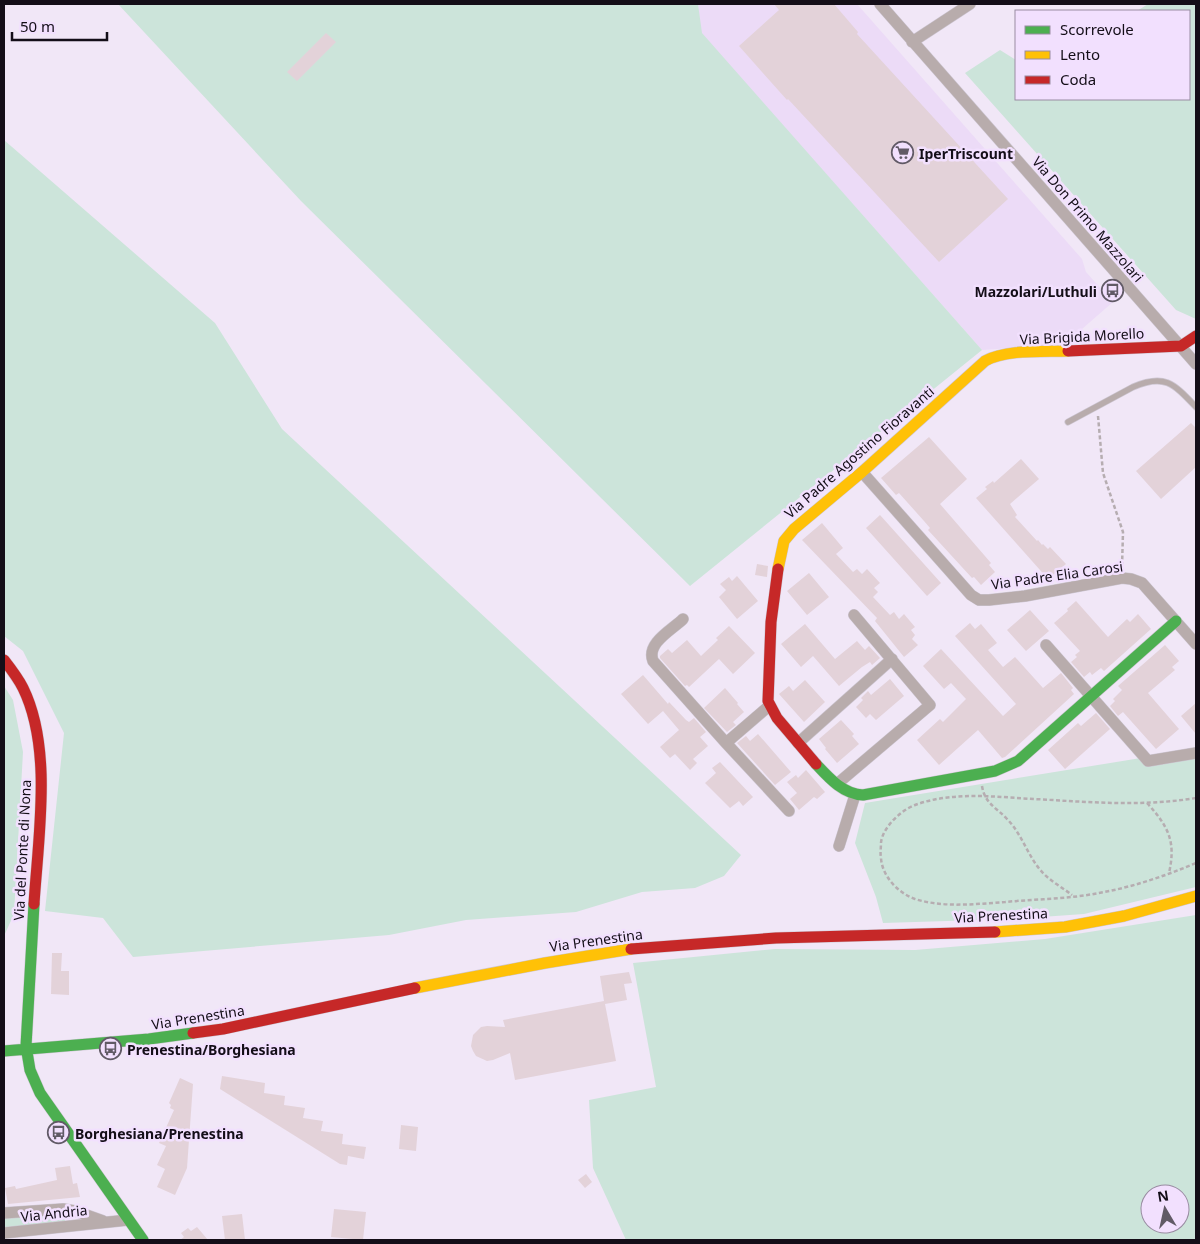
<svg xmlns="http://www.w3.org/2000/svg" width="1200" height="1244" font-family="'Noto Sans',sans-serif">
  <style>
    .built { fill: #ecdbf7 }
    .green { fill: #cce4da; fill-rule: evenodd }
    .building { fill: #e3d2d9 }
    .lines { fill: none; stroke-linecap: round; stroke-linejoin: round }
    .lane-casing { stroke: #cdc6d2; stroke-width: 7 }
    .street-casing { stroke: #cdc6d2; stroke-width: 12 }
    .fast-casing { stroke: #cdc6d2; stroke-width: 12 }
    .slow-casing { stroke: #cdc6d2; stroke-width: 12 }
    .jam-casing { stroke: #cdc6d2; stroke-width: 12 }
    .path { stroke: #b6adb1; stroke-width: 2.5; stroke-dasharray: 4 2.5; stroke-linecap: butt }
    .lane { stroke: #b8acac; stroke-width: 5.5 }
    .street { stroke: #b8acac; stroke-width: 11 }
    .fast { stroke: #4caf50; stroke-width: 11 }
    .slow { stroke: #ffc107; stroke-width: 11 }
    .jam { stroke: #c62828; stroke-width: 11 }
    .labels { text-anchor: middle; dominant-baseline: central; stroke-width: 5; stroke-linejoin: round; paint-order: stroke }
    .poi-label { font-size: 14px; font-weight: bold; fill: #140e18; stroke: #f2e0fe; text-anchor: start }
    .street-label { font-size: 14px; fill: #140e18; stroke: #f2e0fe }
  </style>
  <rect width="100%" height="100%" fill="#f1e7f7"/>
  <path class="built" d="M698,4H857L1082,259L1086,272L1113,302L1082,329L1081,343L982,350L701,33Z"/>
  <path class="green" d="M118,4H698L702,33L982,350L690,586L301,201Z
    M1148,4H1196V319L1176,310L965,73L1000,50L1016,60V99H1189V11H1137Z
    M4,140L215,323L282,429L741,855L724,876L695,888L642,892L576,912L466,920L389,935L133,957L103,918L45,911L64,733L23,651L4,636Z
    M4,686L13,700L23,752L14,914L4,936Z
    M1196,749V887L1084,914L1012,919L883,923L876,897L855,843L865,803Z
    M1196,915V1240H626L593,1168L589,1100L656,1087L633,963L775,949L915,950L1045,939ZM1150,1194H1180V1224H1150Z
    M65,1212V1222L4,1228V1218Z"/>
  <path class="building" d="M774,4H834L858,32L857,34L1008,199L939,262L788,99L787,100L739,46L779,10Z
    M326,33L336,42L297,81L287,72Z
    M1191,423L1196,428V467L1161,499L1136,471Z
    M929,437L967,479L940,504L991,563L989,565L995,572L981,585L974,577L972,578L928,530L930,528L924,521L899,493L896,495L881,478Z
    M1021,459L1039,479L1010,504L1017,515L1015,517L1037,541L1038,540L1042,545L1043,544L1048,549L1050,547L1066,564L1048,579L976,498L987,489L985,487L993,481L994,483Z
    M880,515L941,583L927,596L866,528Z
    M822,523L843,548L836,554L853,572L857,569L862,574L867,569L880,583L874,588L878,592L873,597L890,615L894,612L899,619L904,614L915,627L911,630L915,635L912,639L918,645L904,657L875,621L877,618L802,540Z
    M757,564L768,566L767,577L755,575Z
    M809,573L829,597L807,615L787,591Z
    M737,576L758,601L737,619L719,597L726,590L720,584L729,577L732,581Z
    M1076,601L1108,637L1127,619L1130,622L1138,614L1151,629L1104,671L1101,668L1092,675L1090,672L1084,677L1071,662L1077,657L1075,655L1080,651L1054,623L1068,611L1067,609Z
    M1030,610L1049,631L1026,651L1007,630Z
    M970,623L975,629L981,624L997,643L988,650L1003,667L1015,657L1043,688L1061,673L1073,688L1071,690L1074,694L1005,757L1002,758L978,730L939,765L917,740L940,719L943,722L966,699L951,683L944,689L923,666L941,649L1003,716L1016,704L955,636Z
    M805,624L835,659L857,641L865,650L869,646L880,658L872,665L870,662L862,667L839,686L813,656L801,667L781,644Z
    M729,626L755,653L733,674L719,659L689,687L687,685L685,686L660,658V656L668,649L672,653L687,640L701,656L718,640L716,638Z
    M1165,645L1179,661L1172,667L1175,670L1148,693L1179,729L1156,749L1123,712L1118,716L1110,706L1115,701L1113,699L1122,690L1118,686Z
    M643,675L668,704L669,702L686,720L689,722L694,718L706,732L700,737L708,746L693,759L697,763L690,770L675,754L670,758L660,747L679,730L663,711L648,724L621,694Z
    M890,679L904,696L876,720L870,714L866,718L856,707L863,700L861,698L868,691L871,695Z
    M805,680L825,702L804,722L779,694L789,686L793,691Z
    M725,688L738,703L737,704L744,712L733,722L736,725L727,732L704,708Z
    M1196,703V734L1181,716Z
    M1096,713L1110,729L1065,769L1048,750L1078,723L1081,726Z
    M841,720L854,734L852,736L859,744L837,763L825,749L826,748L819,739Z
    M758,734L791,772L775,785L737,743L746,736L750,741Z
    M720,762L753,797L743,806L739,801L730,808L705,783L716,773L712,768Z
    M806,770L825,792L817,799L814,797L799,810L790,799L797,793L787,782L796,775L798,778Z
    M52,953H62L61,971H69V995L51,994Z
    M629,972L632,983L624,984L627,1000L605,1004L616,1061L515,1080L510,1053L493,1060L487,1061L476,1056L473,1051L471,1046L473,1035L481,1027L487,1026L505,1027L503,1020L604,1001L600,976Z
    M222,1076L265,1083L264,1093L285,1096L284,1105L305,1108L303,1118L323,1121L321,1131L343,1134L342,1144L366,1147L364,1159L348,1156L347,1165L340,1164L220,1089Z
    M180,1078L193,1084L187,1168L175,1195L157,1187L165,1169L157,1165L166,1146L159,1143L174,1110L170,1108L171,1105L169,1103Z
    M401,1125L418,1127L416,1151L399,1149Z
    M70,1166L73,1184L77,1183L80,1197L8,1204L5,1188L15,1186L16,1189L57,1180L55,1168Z
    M586,1174L592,1182L585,1188L578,1180Z
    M334,1209L366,1212L363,1240L331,1237Z
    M242,1214L245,1240H225L222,1216Z
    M197,1227L208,1240H180L184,1237L181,1233L188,1228L191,1231Z"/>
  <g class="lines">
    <defs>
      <path id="lane" d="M1068,422L1133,387C1165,373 1174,384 1196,407"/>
      <path id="street" d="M880,4L1196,364
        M912,42L970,4
        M862,472L971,595L979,600H989L1025,596L1122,578L1131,579L1142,583L1196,644
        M683,619C672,630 646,643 653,661L726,743L789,811
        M1046,645L1148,761L1196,753
        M726,743L769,706
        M798,743L892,659
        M837,784L930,705L854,615
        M839,846L855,795
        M4,1213L63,1209L75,1211L103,1221
        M4,1233L128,1220"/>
      <path id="fast" d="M816,764C829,778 843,794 863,795L995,771L1018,761L1176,621
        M34,904L26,1046L30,1070L40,1093L143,1240
        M4,1051L149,1039L193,1033"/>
      <path id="slow" d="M778,569L784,541L794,529L862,472L985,361C1006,349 1044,352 1068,351
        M995,932L1065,927L1124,916L1196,896
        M415,988L545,963L631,949"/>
      <path id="jam" d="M1068,351L1181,346L1196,336
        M778,569L771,622L768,701L777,718L816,764
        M4,660C11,669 18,678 23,688C53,749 38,838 34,904
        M631,949L776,938L995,932
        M193,1033L223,1029L415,988"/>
    </defs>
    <use href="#lane" class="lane-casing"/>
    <use href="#street" class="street-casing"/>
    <use href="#fast" class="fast-casing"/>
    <use href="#slow" class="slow-casing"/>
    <use href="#jam" class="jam-casing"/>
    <path class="path" d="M1098,416L1103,473L1123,532L1122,567
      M982,786C985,804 996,807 1007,819C1023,835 1028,858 1044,874C1052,882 1063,888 1072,895
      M1196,798C1141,807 1090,802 1034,799C995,797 953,791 915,805C901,810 882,828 881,843C881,848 880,853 881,858C882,876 898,893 915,899C944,908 976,904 1005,902C1036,899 1069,899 1099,893C1133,887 1165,876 1196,863
      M1147,803C1169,827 1176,842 1169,873"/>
    <use href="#lane" class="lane"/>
    <use href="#street" class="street"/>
    <use href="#fast" class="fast"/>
    <use href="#slow" class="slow"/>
    <use href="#jam" class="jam"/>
  </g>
  <defs>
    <symbol id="supermarket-ring" viewBox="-11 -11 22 22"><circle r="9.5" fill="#f2e0fe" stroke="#615a66" stroke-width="1.5"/><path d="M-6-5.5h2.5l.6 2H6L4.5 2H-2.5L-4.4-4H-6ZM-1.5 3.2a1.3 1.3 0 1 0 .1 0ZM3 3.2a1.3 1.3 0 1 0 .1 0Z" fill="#615a66"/></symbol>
    <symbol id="bus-ring" viewBox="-11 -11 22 22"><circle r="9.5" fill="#f2e0fe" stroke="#615a66" stroke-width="1.5"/><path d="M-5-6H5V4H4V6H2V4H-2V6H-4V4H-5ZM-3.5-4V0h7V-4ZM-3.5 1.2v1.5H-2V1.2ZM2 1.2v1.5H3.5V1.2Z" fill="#615a66"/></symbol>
  </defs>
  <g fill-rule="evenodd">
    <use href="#supermarket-ring" x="890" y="140" width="25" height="25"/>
    <use href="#bus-ring" x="1100" y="278" width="25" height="25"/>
    <use href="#bus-ring" x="98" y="1036" width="25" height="25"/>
    <use href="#bus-ring" x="46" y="1120" width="25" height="25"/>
  </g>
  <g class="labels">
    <g class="poi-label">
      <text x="919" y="153">IperTriscount</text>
      <text x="1097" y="291" text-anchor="end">Mazzolari/Luthuli</text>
      <text x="127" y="1049">Prenestina/Borghesiana</text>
      <text x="75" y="1133">Borghesiana/Prenestina</text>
    </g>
    <g class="street-label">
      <text transform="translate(1088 219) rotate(49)">Via Don Primo Mazzolari</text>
      <text transform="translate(1082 336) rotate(-3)">Via Brigida Morello</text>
      <text transform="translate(859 452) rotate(-41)">Via Padre Agostino Fioravanti</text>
      <text transform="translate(1057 575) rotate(-8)">Via Padre Elia Carosi</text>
      <text transform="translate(22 850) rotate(-87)">Via del Ponte di Nona</text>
      <text transform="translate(1001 915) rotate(-3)">Via Prenestina</text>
      <text transform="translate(596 940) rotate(-8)">Via Prenestina</text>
      <text transform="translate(198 1017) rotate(-9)">Via Prenestina</text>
      <text transform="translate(54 1213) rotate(-6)">Via Andria</text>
    </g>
  </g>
  <rect width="1200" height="1244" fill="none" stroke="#140e18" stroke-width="10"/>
  <rect x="1015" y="10" width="175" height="90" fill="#f2e0fe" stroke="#998ca2"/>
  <rect x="1025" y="26" width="25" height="8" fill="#4caf50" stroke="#998ca2"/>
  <text x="1060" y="35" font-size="15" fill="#140e18">Scorrevole</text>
  <rect x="1025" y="51" width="25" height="8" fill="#ffc107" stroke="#998ca2"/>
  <text x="1060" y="60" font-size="15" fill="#140e18">Lento</text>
  <rect x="1025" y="76" width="25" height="8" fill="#c62828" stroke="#998ca2"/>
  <text x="1060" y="85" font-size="15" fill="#140e18">Coda</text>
  <g transform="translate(1165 1209) rotate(351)"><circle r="24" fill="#f2e0fe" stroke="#998ca2"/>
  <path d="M0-4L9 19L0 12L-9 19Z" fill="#615a66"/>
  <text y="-8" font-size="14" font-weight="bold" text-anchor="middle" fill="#140e18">N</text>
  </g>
  <path d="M12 32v8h95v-8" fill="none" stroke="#140e18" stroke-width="2.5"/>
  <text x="20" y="32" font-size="15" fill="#140e18" stroke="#f2e0fe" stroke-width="4" paint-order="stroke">50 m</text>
</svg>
